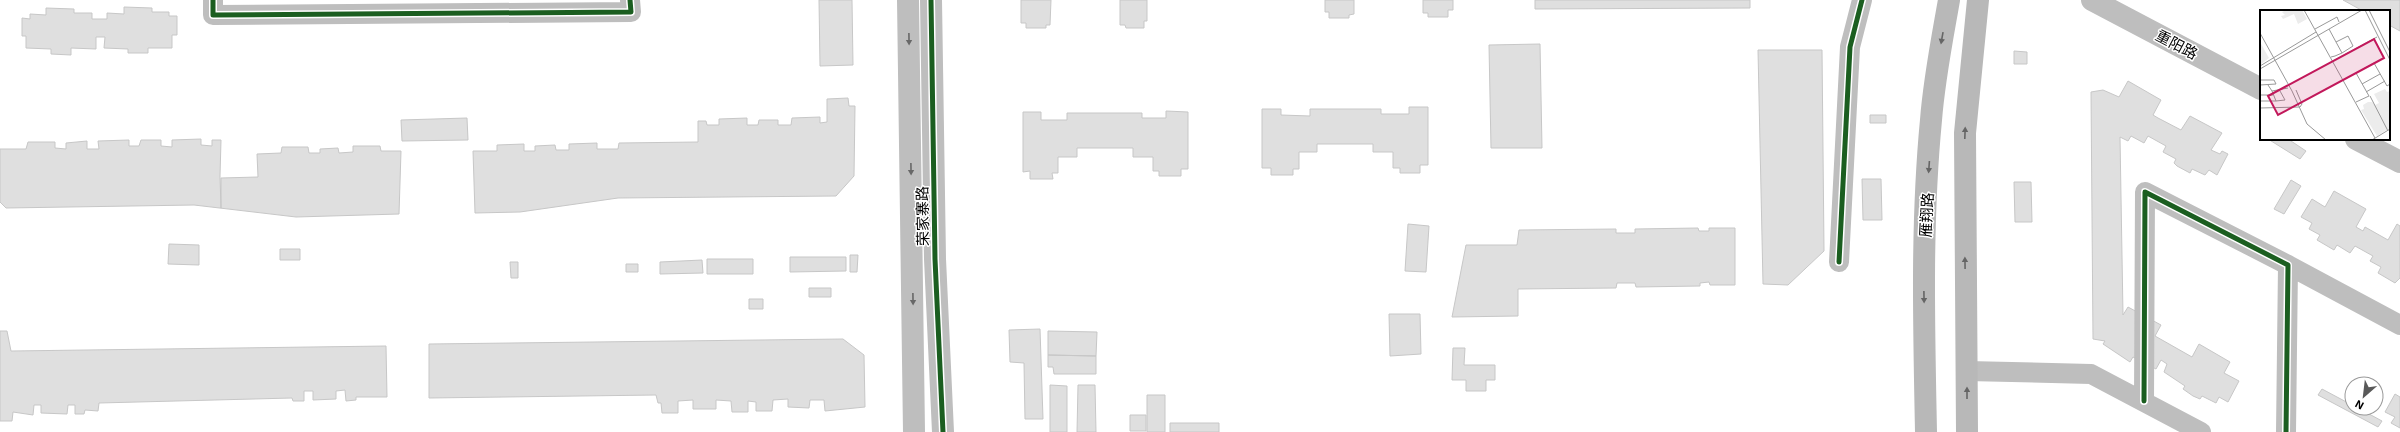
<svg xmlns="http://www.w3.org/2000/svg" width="2400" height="432" font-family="'Exo 2','Noto Sans SC',sans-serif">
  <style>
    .building { fill: #dfdfdf; stroke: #c7c7c7 }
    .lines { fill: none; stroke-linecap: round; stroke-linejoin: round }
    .minor { stroke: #bebebe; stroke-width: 20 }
    .tertiary { stroke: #bebebe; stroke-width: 22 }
    .secondary { stroke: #b8b8b8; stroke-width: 22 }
    .cycleway-casing { stroke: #fff; stroke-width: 8 }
    .cycleway { stroke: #1b5e20; stroke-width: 5 }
    .oneway { fill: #656565 }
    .oneway2 { fill: #686868 }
    .labels { text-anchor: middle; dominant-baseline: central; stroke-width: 3; stroke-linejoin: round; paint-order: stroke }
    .street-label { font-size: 15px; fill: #000; stroke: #fff }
    .inset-road { fill: none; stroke: #999; stroke-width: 1 }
    .view { fill: #c2185b; fill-opacity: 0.15; stroke: #c2185b; stroke-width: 2 }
    .inset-edge { fill: none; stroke: #000; stroke-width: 2 }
  </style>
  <rect width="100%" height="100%" fill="#fff"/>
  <path class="building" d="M819,0H852L853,65L820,66Z
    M1021,0H1051L1050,25H1046V28H1026V23H1021Z
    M1120,0H1147V21H1144V28H1126L1125,25H1120Z
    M1325,0H1354V14L1349,15V18H1329V12H1325Z
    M1423,0H1453V10H1448V17H1428V13H1423Z
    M1535,0H1750V8L1535,9Z
    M2343,0H2400V31L2389,25V11H2363Z
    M124,7L152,8V12H169V16H177V35H172V48H148V53H128V49L104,48L105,37H96V49L71,48V55L51,54V49L26,48V36H22V18L30,19V14L46,15V8L74,9V13H92V19H107V13L124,14Z
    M1540,44L1542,148H1491L1489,45Z
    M1758,50H1822L1824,251L1788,285L1763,284Z
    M2014,51L2027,52V64H2014Z
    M2128,81L2161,100L2153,115L2158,118L2181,130L2190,116L2222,133L2211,150L2220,154L2222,151L2228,154L2217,175L2209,170L2205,175L2192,169L2190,173L2177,166L2174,163L2176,159L2163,152L2166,146L2148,136L2144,143L2131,136L2128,141L2120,137L2123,315L2128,307L2161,325L2155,336L2192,357L2199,344L2230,362L2224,373L2239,381L2228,402L2219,397L2216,403L2202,396L2200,399L2193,396L2183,389L2185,386L2164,372L2167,364L2161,360L2156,369L2133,357L2130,362L2103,344L2105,341L2093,339L2091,92L2103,90L2119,97Z
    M848,98L849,106H855L854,176L836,196L618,198L520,212L475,213L473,151H497V145L524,144V151H535V146L555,145L556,150H569V144L597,143V149H618L619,143L698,142V121H706L707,125H719V119L747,118V125H758L759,120H778V125H791L792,118L820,117V123L827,122V99Z
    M1409,107H1428V165H1420V173H1400V168H1393V152H1373V144H1317V152H1299V169H1293V175H1271V168H1262V109H1281V115L1310,116V109H1381V114H1409Z
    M1166,111L1188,112V169H1181V176H1159V171H1153V157H1133V148H1077V157H1058V173H1052L1053,179H1030V171L1023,172V112H1041V120H1067V113H1142V118H1166Z
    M1870,115H1886V123H1870Z
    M467,118L468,140L402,141L401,120Z
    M201,139V145L212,146V140H221L220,176L221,208V178L258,177L257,154L281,153L282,147H308L309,153H320V149L338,148L339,153L353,152V146H380L381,151H401L399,214L296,217L194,205L6,208L0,202V149H26L28,142H55V148L66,149V143L87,141V149H99L98,141L129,140V146H139L141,140H161V146L172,147V140Z
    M2268,139H2288L2306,151L2300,159Z
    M1862,179H1881L1882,220H1863Z
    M2291,180L2301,186L2284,214L2274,209Z
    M2014,182H2031L2032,222H2015Z
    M2334,191L2366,209L2356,227L2363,231L2365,227L2388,240L2397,224L2400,226V278L2395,283L2378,273L2381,267L2370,261L2373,256L2355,246L2350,253L2337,245L2334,250L2317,240L2320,235L2309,229L2312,223L2301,217L2312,199L2325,207Z
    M1408,224L1429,226L1426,272L1405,271Z
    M1698,228L1699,231H1709V228H1735V285H1710L1709,282L1700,283V286L1636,287L1635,283H1617L1616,288L1518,289V316L1452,317L1466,245H1517L1519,230L1616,229V233H1635V229Z
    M169,244L199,245V265L168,264Z
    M280,249H300V260H280Z
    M850,255H858L857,272H850Z
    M790,257H846V271L790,272Z
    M707,259H753V274H707Z
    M702,260L703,273L660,274V262Z
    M510,262H518V278H511Z
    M626,264H638V272H626Z
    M809,288H831V297H809Z
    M749,299H763V309H749Z
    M1389,314H1420L1421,354L1390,356Z
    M1040,329L1043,419H1025L1024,363L1010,362L1009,330Z
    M0,331H7L11,351L386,346L387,397H356V400L346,401L345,390L336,391V399L313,400V391H304V401H293L292,398L99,403L98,411L85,410L84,414H75V405H68L67,414L41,413V405H34L33,415L13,412L12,421H0Z
    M1048,331L1097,332L1096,356L1048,355Z
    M843,339L864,355L865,407L825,411L824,400H810L809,408L788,407V399L773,400L772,411H756V402L748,401V412H732L731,401L716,400V409H693V400L678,401V413H662L661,403H658L656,395L429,398V344Z
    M1453,348H1465L1464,365H1495V380H1486V391H1466V380H1452Z
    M1048,355L1096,356V374H1054L1053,367H1048Z
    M1050,385L1067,386V432H1050Z
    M1078,385H1095L1096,432H1077Z
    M2322,389L2352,405V408H2358L2382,421L2378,427L2318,395Z
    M2395,394L2400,397V428L2391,423L2395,417L2385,412Z
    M1147,395H1165V432H1147Z
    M1130,415H1146V431H1130Z
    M1170,423H1219V432H1170Z"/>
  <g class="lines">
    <path class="minor" d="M213,0V15L631,12L630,0
      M1839,262L1850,47L1862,0
      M2288,265L2400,325
      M1967,371L2091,374L2201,432
      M2144,401L2145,192L2288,265L2286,432"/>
    <path class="tertiary" d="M908,0L914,432
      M931,0L935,259L943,432
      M2092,0L2261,89
      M2356,139L2400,162"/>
    <path class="secondary" d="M1926,432C1924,328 1921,224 1931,120C1934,80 1942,40 1949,0
      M1967,432L1965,133L1978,0"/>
    <defs>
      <path id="cycleway" d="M213,0V15L631,12L630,0
        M931,0L935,259L943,432
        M1839,262L1850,47L1862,0
        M2144,401L2145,192L2288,265L2286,432"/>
    </defs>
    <use href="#cycleway" class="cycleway-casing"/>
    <use href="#cycleway" class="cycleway"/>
  </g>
  <defs><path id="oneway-solid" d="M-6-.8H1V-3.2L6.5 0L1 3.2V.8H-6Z"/></defs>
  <g class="oneway">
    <use href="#oneway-solid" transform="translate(1942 38) rotate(100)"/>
    <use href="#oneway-solid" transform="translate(1965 133) rotate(-88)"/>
    <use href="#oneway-solid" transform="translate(1929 167) rotate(94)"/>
    <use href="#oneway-solid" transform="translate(1965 263) rotate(-91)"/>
    <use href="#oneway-solid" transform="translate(1924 297) rotate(89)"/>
    <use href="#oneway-solid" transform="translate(1967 393) rotate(-90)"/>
  </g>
  <g class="oneway2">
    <use href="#oneway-solid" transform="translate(909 39) rotate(89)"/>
    <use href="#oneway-solid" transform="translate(911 169) rotate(89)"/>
    <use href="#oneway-solid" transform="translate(913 299) rotate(89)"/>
  </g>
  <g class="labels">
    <g class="street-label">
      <text transform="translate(2177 44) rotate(28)">重阳路</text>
      <text transform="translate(1926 215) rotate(-87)">雁翔路</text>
      <text transform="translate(922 216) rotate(-91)">荣家寨路</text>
    </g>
  </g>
  <g transform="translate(2260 10)">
    <rect width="130" height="130" fill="#fff"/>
    <path d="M26,0H42L47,9L38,14L34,4L23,9L21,6L25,5L22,2ZM0,32L9,48L0,55ZM125,79L127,82L130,81V118L117,126L101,100L104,99L103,95L108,92H112L115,95L119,93L114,84Z" fill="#ececec"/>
    <path class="inset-road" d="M44,0L115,128M105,0L130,50M109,0L130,42M55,19L77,7L79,12M69,19L76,32M0,23L32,81L47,114L66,130M71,47L75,46L82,43L93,36L88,26L76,32L82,43M73,51L117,27M0,56L56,22M0,59L102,0M0,70H14L16,74L0,75M102,74L120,64M8,75L12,81L28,78M12,81L16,91L25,90L20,81M106,82L125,71M0,85H13M110,86L128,121M0,91H16M96,92L109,86L96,63L114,53L127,76L130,74M0,98L40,97L42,94L36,80M112,130L130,119"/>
    <path class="view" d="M114,29L124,48L18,105L8,86Z"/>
    <rect width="130" height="130" class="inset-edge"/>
  </g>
  <g transform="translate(2364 396) rotate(208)"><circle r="19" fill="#ffffff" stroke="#999999"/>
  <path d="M0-3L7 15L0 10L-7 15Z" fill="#595959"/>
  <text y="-6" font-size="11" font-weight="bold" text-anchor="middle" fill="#000000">N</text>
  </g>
</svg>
